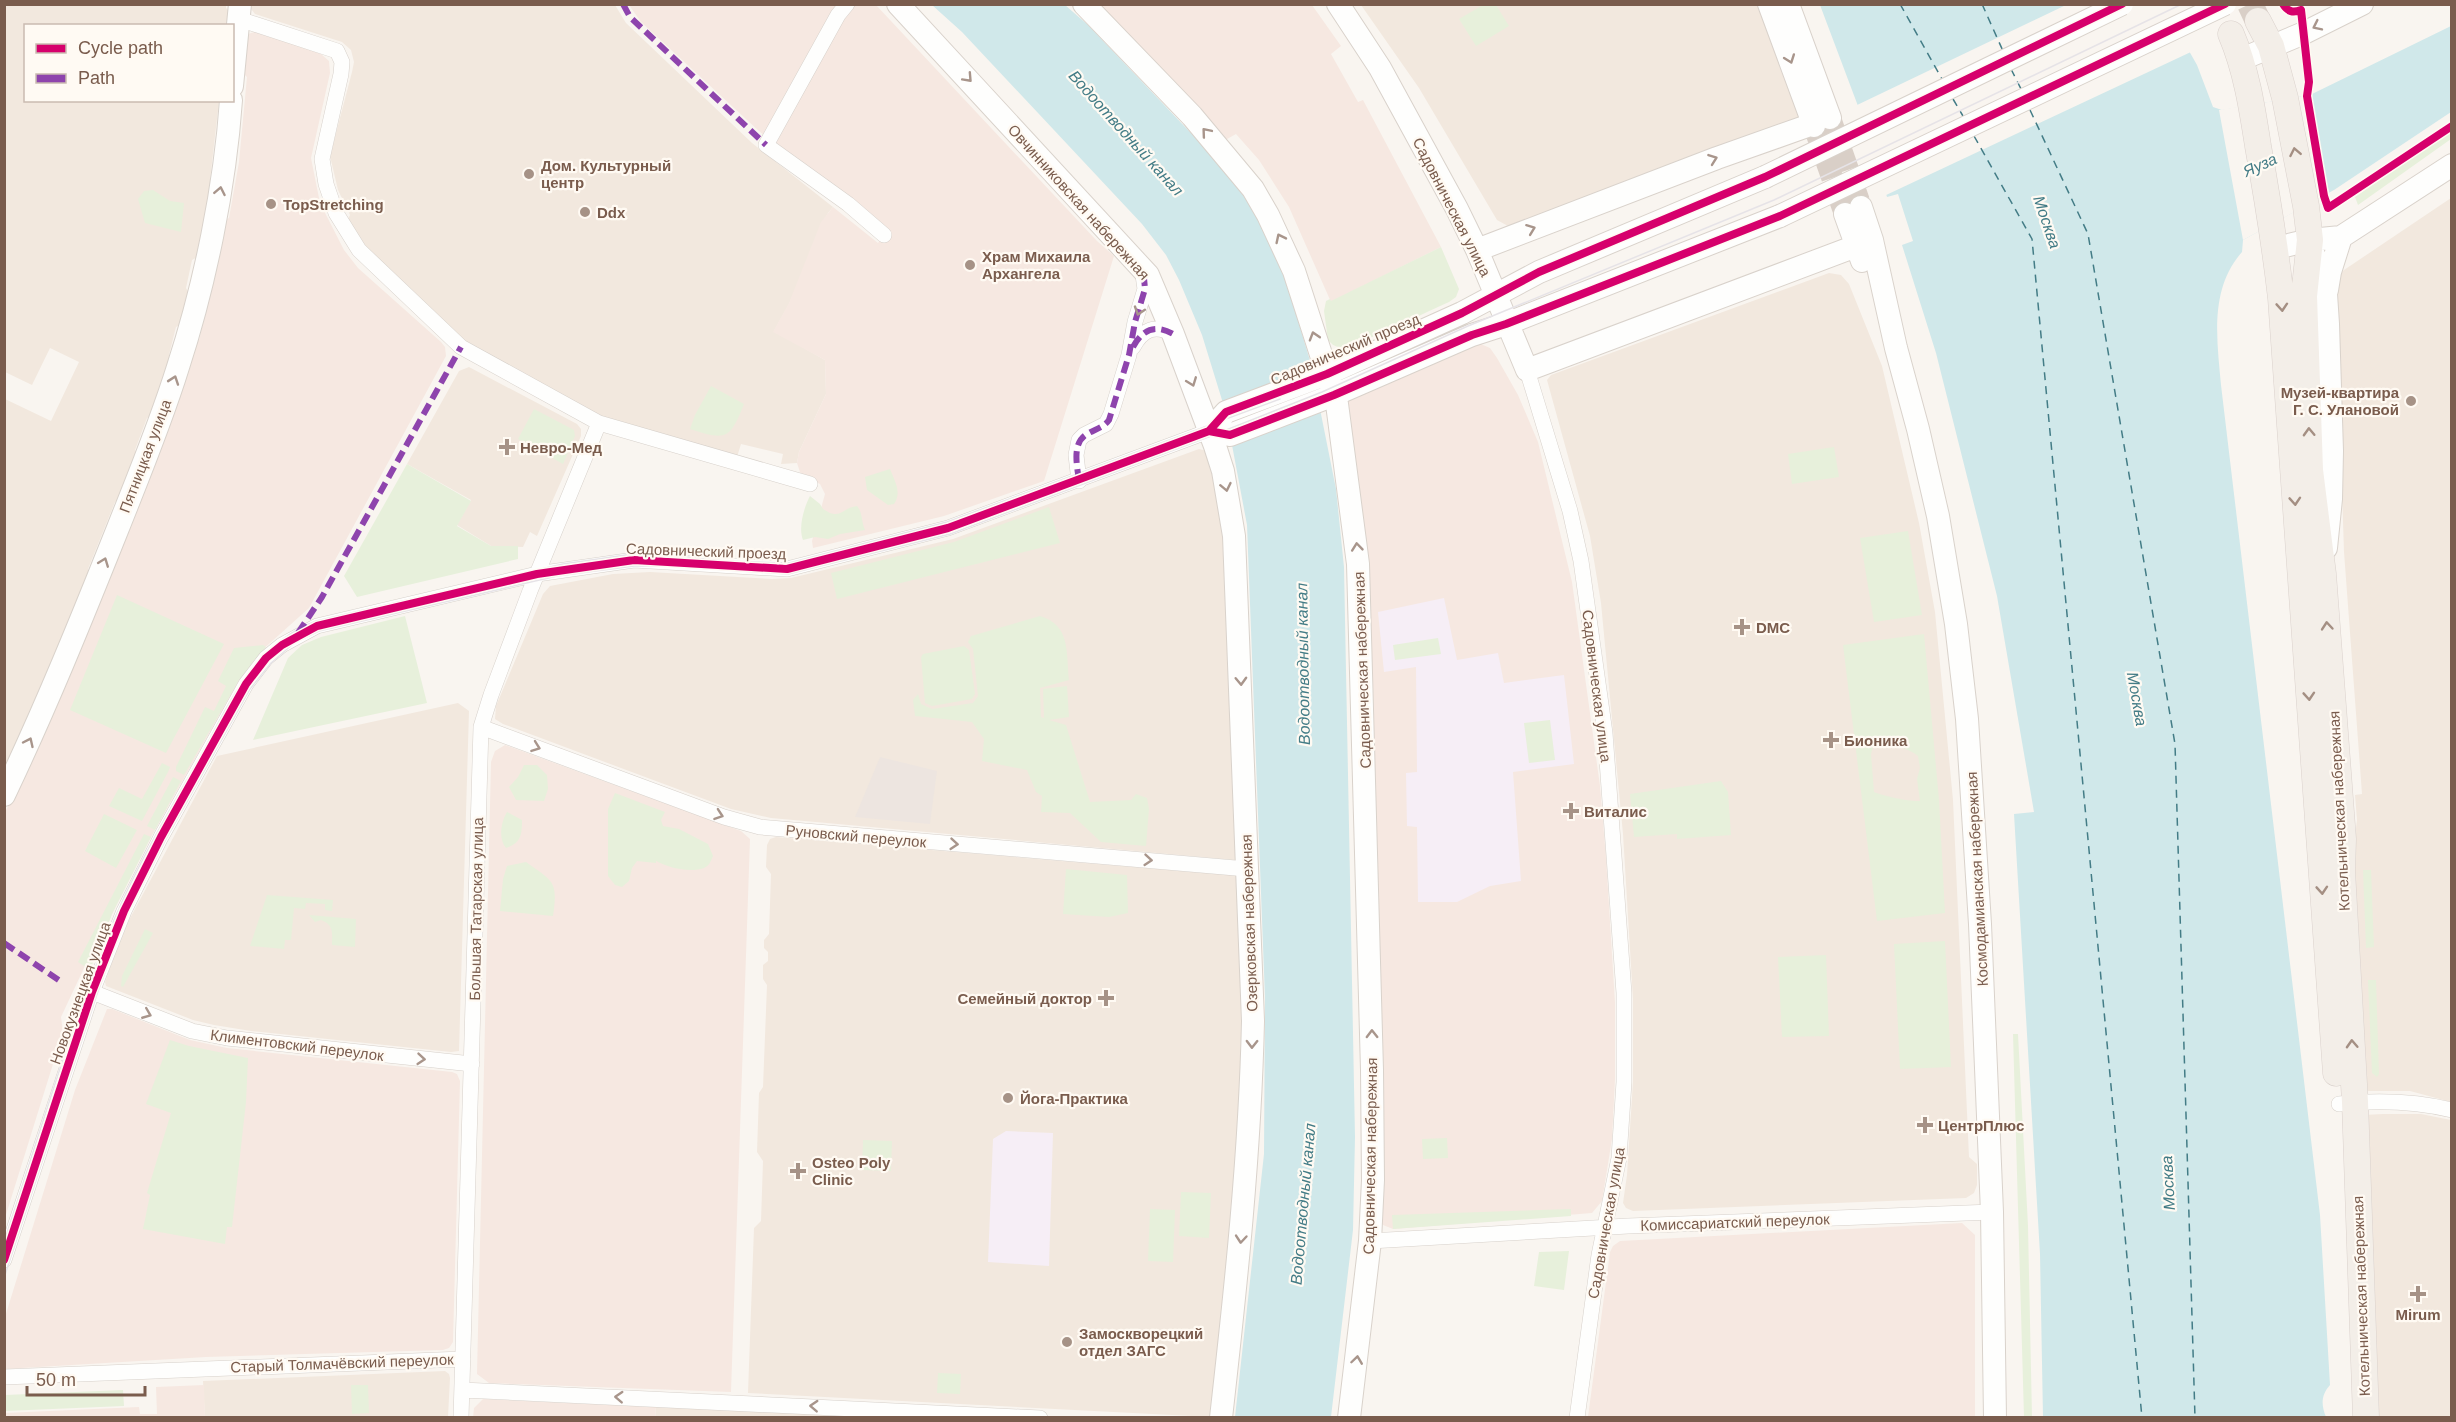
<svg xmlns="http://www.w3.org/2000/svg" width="2456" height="1422" font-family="Arial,sans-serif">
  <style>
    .residential { fill: #f2e8de }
    .commercial { fill: #f6e8e1 }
    .industrial { fill: #ede5e0 }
    .education { fill: #f6eef6 }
    .green { fill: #e7f0db; fill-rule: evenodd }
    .water { fill: #d0e8ea }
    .pier { fill: #f9f5f0 }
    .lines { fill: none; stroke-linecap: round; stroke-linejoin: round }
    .ferry { stroke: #437c86; stroke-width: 1.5; stroke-dasharray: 8 6; stroke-linecap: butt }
    .secondary-tunnel { stroke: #d9cfc7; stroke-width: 22; stroke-dasharray: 22 11; stroke-linecap: butt }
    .primary-tunnel { stroke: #d9cfc7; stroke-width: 26; stroke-dasharray: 26 13; stroke-linecap: butt }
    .street-casing { stroke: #d7d1cb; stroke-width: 16 }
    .secondary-casing { stroke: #d9d2cb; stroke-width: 24 }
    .primary-casing { stroke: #dad1cc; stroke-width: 27 }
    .street { stroke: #fefefd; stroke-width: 15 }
    .secondary { stroke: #fefefd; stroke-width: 22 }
    .primary { stroke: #f3eee8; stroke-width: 26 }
    .tram { stroke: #e6e3e7; stroke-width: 1.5 }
    .secondary-bridge-casing { stroke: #d9d2cb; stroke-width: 24; stroke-linecap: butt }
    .secondary-bridge { stroke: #fefefd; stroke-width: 22 }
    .quiet { stroke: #8e44ad; stroke-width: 6; stroke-dasharray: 12 6; stroke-linecap: butt }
    .cycleway-casing { stroke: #fffaf3; stroke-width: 11 }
    .cycleway { stroke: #d6006c; stroke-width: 8 }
    .oneway { stroke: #a8958b }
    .oneway2 { stroke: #a48f83 }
    .poi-dot { fill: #a69286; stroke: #fffaf3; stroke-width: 2 }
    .labels { text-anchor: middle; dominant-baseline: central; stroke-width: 4.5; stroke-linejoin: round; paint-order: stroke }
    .poi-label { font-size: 15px; font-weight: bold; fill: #7a5c4d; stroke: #fffaf3; text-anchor: start }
    .street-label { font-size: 15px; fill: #7a5c4d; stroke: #fffaf3 }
    .water-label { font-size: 16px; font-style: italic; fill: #437c86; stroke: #fffaf3 }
  </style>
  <rect width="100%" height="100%" fill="#f9f5f0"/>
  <path class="residential" d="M5,5H226V8L231,14L230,25L26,26V100L219,101L210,180L214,186L199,256L192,260L186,288L190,295L183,323L176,327L169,355L173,361L154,415L147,418L135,450L138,456L123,498L115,502L88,569L90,576L60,655L53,658L27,717L30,724L5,778V399L51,421L79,362L50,348L32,385L5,372Z
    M248,5H615L626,23L752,143L833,207L828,213L789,304L774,331L825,360L826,394L799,452L797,463L781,464L783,454L741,444L737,457L600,416L472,348L381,267L347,221L350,215L338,190L330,156L352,72L354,62L351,50L342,42L255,14Z
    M1361,5H1759L1800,117L1508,226L1497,220L1419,88Z
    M2451,198V1102L2410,1091H2364L2351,869L2357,820L2355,795L2362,794L2344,552L2336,306L2338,276L2344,270Z
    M1829,273L1841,275L1849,284L1882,366L1919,523L1935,612L1953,800L1969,1157L1977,1164V1185L1974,1193L1966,1198L1633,1211L1626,1208L1623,1203L1627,1175L1633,1082V999L1623,834L1601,603L1590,536L1547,380L1551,375Z
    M469,367L577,424L581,429V436L537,536L530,532L523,547L491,546L457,525L471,500L407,464L459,371Z
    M1199,449L1207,451L1222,509L1238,859L1235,860L771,818L731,809L503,724L495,719L496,706L543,594L550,586L613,574L650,572L772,579L791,578L953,539Z
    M458,703L469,711L459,1051L451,1052L251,1031L214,1025L193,1020L106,986L105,982L113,959L128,922L217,756Z
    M776,837L1204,873H1238L1244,1038L1243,1100L1211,1417L748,1393L754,1228L761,1221L763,1161L757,1152L759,1093L763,1087L767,985L763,979V965L768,961V952L764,948V940L769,934L771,874L766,867L767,845L770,839Z
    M2383,1114H2421L2451,1120V1417H2372L2363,1115Z
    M445,1371L449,1374L450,1378L448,1417H205L203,1381Z
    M656,1407L888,1418H655Z"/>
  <path class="commercial" d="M629,5H876L1097,241L1114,256L1044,481L944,516L813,548L812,541L825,494L820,484L801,475L797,463L799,452L826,394L825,360L773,332L789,303L821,222L833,207L878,243L888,229L760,132L641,22Z
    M1097,5H1312L1341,46L1331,54L1358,102L1363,100L1441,247L1331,302L1289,207L1259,160L1236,134L1220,143Z
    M258,31L321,54L329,61L330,73L311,158L320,203L344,250L358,268L441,342L445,347L446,356L309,608L260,652L239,680L151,837L112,914L90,969L84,968L61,1017L63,1032L5,1218V812L14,795L192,344L199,340L205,315L208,282L214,278L221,251L217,244L222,222L229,218L239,162L247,77L242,72L248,34Z
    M1476,342L1490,348L1497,358L1518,395L1538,442L1572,582L1600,786L1606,857L1615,1003V1079L1612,1139L1602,1201L1592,1213L1393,1229L1383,1225L1382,1222V1070L1373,684L1365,542L1347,403L1350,395Z
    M505,745L741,831L750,839L731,1392L489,1383L477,1374L491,762L495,751Z
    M107,1009H112L190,1040L227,1048L452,1072L457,1074L460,1081L453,1342L449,1348L443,1350L206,1357L5,1369V1317L75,1090Z
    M1962,1223L1975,1235V1417H1588L1610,1252L1613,1246L1620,1241Z
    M204,1385L205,1417H5V1413L139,1407L140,1414H157L156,1387Z
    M483,1399L656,1407L655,1417L473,1418L474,1408Z"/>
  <path class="industrial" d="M880,757L937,771L930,824L855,817Z"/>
  <path class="education" d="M1444,598L1457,660L1498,653L1504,683L1564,675L1574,764L1513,772L1521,881L1490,886L1457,902H1418L1417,827L1407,826L1406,773L1417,772L1416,667L1384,672L1378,612Z
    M1006,1131L1053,1133L1049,1266L988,1262L993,1139Z"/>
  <path class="green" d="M1483,5H1496L1509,26L1476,46L1459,19Z
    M2451,131V139L2358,205L2355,197Z
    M153,190L170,201L184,203L181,232L145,223L138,199L144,191Z
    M1441,247L1459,289L1456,297L1449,302C1428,311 1358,347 1340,347C1334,347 1331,343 1328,340L1324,311L1326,301L1330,299L1331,301Z
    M711,386L744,404C730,439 727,441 690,429L695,415Z
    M534,409L574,430L575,436L563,464L518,439Z
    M1834,447L1839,477L1792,484L1788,454Z
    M407,464L471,501L457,526L491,546H518V559L357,597L344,576Z
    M890,469C895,482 902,492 894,504L888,505L867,490L865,477Z
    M810,496L820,504L823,509C841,521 841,508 857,506C863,513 861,521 865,530L840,534L828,539L815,537L803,540C798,528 804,507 810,496Z
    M1049,507L1060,543L837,599L831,573L954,542Z
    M1908,531L1922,615L1874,622L1860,538Z
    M117,595L224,644L166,753L70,710Z
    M405,616L427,703L253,740L288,658L302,645L321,637Z
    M1040,616C1071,625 1066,653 1069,680L1040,688L1041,717L1044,718L1043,689L1067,686L1069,717L1049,720L1066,725L1090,802L1131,800L1136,794L1147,798L1149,809L1146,846L1101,842L1070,813L1041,812L1042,796L1036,792L1027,770L982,761L984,739L972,722L915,716L913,700L918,694L921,704L932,709L973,703L978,696L973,649L968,642L971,636Z
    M1924,634L1939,800L1945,913L1877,921L1843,645ZM1889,740C1898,748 1908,748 1918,756L1920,768L1917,779L1920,801C1910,802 1884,796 1874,792L1871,754L1874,743Z
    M1438,638L1441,654L1395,660L1393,645Z
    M263,645L266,647L239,680L184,775L176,771V767L205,707L214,711L226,686L218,681L234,648Z
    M964,646L969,650L975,694L972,699L932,706L925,703L921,657L923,654Z
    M1550,720L1555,760L1529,763L1524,723Z
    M162,763L170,767L168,772L142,821L109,806L119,788L142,799Z
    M524,765H537L547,775L548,789L544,801L516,800L509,787L518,777Z
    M173,777L181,781L155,830L147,826Z
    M1721,781L1728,792L1731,835L1677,839V834L1634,837L1630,794Z
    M615,793L665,812L661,820L663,826L679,829L708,844L713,856C711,861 709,866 704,868C690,873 669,868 656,861V863L637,861L632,868L629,881L622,887L615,885L608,876V809Z
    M507,812L522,820C522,835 521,843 506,848C498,838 501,822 507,812Z
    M104,814L137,830L116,868L85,851Z
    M144,834L151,837L112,914L90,970L78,962Z
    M526,862C554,882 558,881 553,916L500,911L503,879L507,866Z
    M1066,869L1127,875L1128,913L1109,917L1063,914Z
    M2363,870H2371L2374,947L2366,948Z
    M267,895L333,900L332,911L325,910V904L306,903L305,909L294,908L291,940H285L284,949L250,946Z
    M309,915L356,919L355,947L332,945C332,932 334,925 321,920L315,922Z
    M145,929L153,933L123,987L121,986L122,976Z
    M1945,941L1951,1067L1900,1069L1894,944Z
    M1826,955L1829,1036L1782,1037L1778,957Z
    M2368,980H2376L2379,1074L2377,1077L2372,1073Z
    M2013,1034H2018L2028,1226L2032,1417H2024Z
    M170,1040L189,1046L248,1058L246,1102L232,1227H227L225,1244L143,1229L150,1195L147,1193L171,1113L146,1104Z
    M1447,1138L1448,1158L1423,1159L1422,1139Z
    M863,1140L892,1141L891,1171L862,1170Z
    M1181,1192L1211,1193L1209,1238L1179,1236Z
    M1150,1209L1175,1210L1173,1262L1148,1261Z
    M1571,1209V1216L1393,1229L1392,1215Z
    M1569,1251L1564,1290L1534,1286L1539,1252Z
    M938,1373L961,1374L960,1394L937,1393Z
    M351,1385H368L369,1413L352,1414Z
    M123,1390L124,1406L5,1411V1395Z"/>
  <path class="water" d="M932,5H1065L1088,25L1207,150L1239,189L1258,218L1276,254L1288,287L1311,364L1336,489L1344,567L1355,1137L1353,1230L1331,1417H1235L1264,1154L1265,998L1247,525L1226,413L1202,335L1179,280L1166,255L1142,224L962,32Z
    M1820,5H2163L2197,65L2213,107L2222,110L2310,95L2451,26V112L2334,190L2243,240L2242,252C2209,289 2217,340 2221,385L2320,1215L2330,1385C2321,1395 2321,1405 2326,1417H2043L2040,1254L2014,814L2034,812L1997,596L1936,353L1902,245L1913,241L1898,194L1887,197L1861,114Z"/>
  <path class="pier" d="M2167,4L2193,51L1884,196L1855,106L2066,5Z
    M2310,95L2329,193L2243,240L2219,110Z"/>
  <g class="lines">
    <path class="ferry" d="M1900,4L1942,79
      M1982,4L2003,51
      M2011,69L2021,89
      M1953,99L1963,116
      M2030,110L2088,234L2175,744L2195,1418
      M1974,136L2032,239L2142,1418"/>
    <path class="secondary-tunnel" d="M1830,118L1861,207
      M1814,126L1845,214"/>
    <path class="primary-tunnel" d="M2250,4L2258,21"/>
    <defs>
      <path id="street" d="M847,4L838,15L766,145L848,204L884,235
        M239,19L337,51L342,62L341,74L322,159L326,184L336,213L359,250L461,347L599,423L810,484
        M1133,347C1143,329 1155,324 1173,334
        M1527,370L1570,511L1581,561L1605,733L1624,993V1082L1619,1158L1599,1255L1577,1418
        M1079,481L1076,455L1079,440L1084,435L1106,424L1111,414L1129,355L1135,322L1145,289L1143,275
        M481,727L724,817L760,827L1247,869
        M92,992L192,1031L227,1038L472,1064
        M2339,1104C2377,1100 2414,1101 2452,1110
        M1370,1241L1628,1226L1992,1212
        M4,1260L92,992L124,911L161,837L246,684L266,658L282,645L317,626L537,574L634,560L787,569L948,528L1209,431
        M4,1377L463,1359
        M462,1390L1040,1418
        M461,1418L481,727L491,695L530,591L599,423"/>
      <path id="secondary" d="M898,4L1148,275L1173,334L1215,446L1223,471L1234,536L1253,1021C1250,1154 1236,1285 1221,1418
        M1084,4L1192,116L1253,189L1268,215L1294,271L1337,404L1358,564L1372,1070L1373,1180L1370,1241L1349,1418
        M1338,4L1380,68L1457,209L1477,250L1527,370L1872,240
        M1769,4L1814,126
        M1788,4L1830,118
        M2242,59L2304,33L2362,4
        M232,86L240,4
        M1861,207L1872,240L1896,348L1918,429L1938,516L1956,624L1967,719L1980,924L1992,1212L1995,1418
        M1845,214L1862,261
        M2310,242L2326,294L2328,324L2332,451L2331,499L2326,548
        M2276,248L2310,240L2341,237L2452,165
        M1477,250L1717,158L1813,124
        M2327,290L2330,272L2341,237
        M1209,431L1226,412L1327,374L1462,313L1539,272L1765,177
        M1209,431L1230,435L1334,395L1472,335L1506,324L1780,216
        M4,795C46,707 82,618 118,528C139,475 161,422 178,367C205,284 225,187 231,100"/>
      <path id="primary" d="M2258,21L2271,46L2285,98L2306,206L2310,240L2304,296L2310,470L2323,574L2343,839L2342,871L2355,1102L2366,1418
        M2231,34C2246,69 2252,107 2258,146C2267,196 2275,246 2281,298L2336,1073"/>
    </defs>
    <use href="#street" class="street-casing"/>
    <use href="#secondary" class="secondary-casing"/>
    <use href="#primary" class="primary-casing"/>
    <use href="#street" class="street"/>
    <use href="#secondary" class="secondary"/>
    <use href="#primary" class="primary"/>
    <path class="tram" d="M4,1242C40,1134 71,1024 114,920C138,864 169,811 199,759C229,704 253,645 316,621L563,564L633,554L669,555L725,561L789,563L947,522L1280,399
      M4,1278L97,994L124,921L165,841L250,689L271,663L294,643L319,631L557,576L634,566H668L788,574L950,534L1211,436L1322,392L1468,326L1774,200L2182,4"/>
    <defs>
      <path id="secondary-bridge" d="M1765,177L2122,4
        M1780,216L2225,4"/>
    </defs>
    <use href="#secondary-bridge" class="secondary-bridge-casing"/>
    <use href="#secondary-bridge" class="secondary-bridge"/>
    <path class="quiet" d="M623,4L630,17L766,145
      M1133,347C1143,329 1155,324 1173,334
      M1079,481C1077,465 1071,441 1089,433C1096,429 1104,427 1109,420L1129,355L1135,322L1145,289L1144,278L1139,267
      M298,633L322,597L461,347
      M4,943L63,983"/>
    <defs>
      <path id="cycleway" d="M2283,4C2288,12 2293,13 2301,10L2309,82L2307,96L2324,196L2328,208L2452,126
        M1209,431L1230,435L1334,395L1472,335L1506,324L1780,216L2225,4
        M4,1260L92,992L124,911L161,837L246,684L266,658L282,645L317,626L537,574L634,560L787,569L948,528L1209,431L1226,412L1327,374L1462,313L1539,272L1765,177L2122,4"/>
    </defs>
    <use href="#cycleway" class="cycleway-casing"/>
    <use href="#cycleway" class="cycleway"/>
  </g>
  <defs><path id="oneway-chevron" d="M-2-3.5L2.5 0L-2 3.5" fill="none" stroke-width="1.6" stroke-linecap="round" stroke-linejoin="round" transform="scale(1.5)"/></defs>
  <g class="oneway">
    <use href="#oneway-chevron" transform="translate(2317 26) rotate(154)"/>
    <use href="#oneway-chevron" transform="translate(1790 59) rotate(70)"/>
    <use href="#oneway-chevron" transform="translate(968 78) rotate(47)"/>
    <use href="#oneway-chevron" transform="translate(1206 132) rotate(-130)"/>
    <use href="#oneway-chevron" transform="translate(1713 159) rotate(-20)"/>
    <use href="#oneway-chevron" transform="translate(220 191) rotate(-79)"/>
    <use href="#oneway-chevron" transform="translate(1531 229) rotate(-21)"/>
    <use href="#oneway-chevron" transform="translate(1280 238) rotate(-116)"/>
    <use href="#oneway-chevron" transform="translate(1139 311) rotate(108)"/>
    <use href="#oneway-chevron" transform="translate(1314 336) rotate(-107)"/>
    <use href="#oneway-chevron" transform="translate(174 380) rotate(-71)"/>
    <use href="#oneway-chevron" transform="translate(1192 382) rotate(69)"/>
    <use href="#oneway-chevron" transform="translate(1226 487) rotate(78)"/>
    <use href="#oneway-chevron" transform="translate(1357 547) rotate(-96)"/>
    <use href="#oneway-chevron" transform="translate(104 562) rotate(-69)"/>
    <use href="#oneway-chevron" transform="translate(1241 681) rotate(88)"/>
    <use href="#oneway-chevron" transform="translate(29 742) rotate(-65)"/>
    <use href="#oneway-chevron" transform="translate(536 747) rotate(20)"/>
    <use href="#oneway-chevron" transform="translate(719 815) rotate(19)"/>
    <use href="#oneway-chevron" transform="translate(954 844) rotate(5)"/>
    <use href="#oneway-chevron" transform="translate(1148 860) rotate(5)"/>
    <use href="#oneway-chevron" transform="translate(147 1014) rotate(22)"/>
    <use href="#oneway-chevron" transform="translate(1372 1034) rotate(-91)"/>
    <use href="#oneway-chevron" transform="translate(1252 1044) rotate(91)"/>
    <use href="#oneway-chevron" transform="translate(421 1059) rotate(5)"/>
    <use href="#oneway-chevron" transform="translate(1241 1239) rotate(95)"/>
    <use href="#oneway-chevron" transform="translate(1357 1360) rotate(-82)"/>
    <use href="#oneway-chevron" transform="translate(619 1397) rotate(-177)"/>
    <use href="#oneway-chevron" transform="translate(814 1406) rotate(-177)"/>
  </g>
  <g class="oneway2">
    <use href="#oneway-chevron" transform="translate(2295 152) rotate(-101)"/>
    <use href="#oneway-chevron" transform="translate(2282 307) rotate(86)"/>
    <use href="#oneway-chevron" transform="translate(2309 432) rotate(-92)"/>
    <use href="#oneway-chevron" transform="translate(2295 501) rotate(86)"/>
    <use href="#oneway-chevron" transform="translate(2327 626) rotate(-95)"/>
    <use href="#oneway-chevron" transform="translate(2309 696) rotate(86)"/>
    <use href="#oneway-chevron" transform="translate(2322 890) rotate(86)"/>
    <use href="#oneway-chevron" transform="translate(2352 1044) rotate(-93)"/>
  </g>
  <g class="poi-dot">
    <circle cx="529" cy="174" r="6"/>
    <circle cx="271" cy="204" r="6"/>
    <circle cx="585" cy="212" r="6"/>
    <circle cx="970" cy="265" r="6"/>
    <circle cx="2411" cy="401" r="6"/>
    <path d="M504 438h6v6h6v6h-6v6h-6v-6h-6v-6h6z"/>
    <path d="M1739 618h6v6h6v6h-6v6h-6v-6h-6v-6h6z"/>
    <path d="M1828 731h6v6h6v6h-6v6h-6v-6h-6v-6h6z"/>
    <path d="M1568 802h6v6h6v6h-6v6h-6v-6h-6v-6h6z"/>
    <path d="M1103 989h6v6h6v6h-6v6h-6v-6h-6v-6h6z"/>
    <circle cx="1008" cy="1098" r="6"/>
    <path d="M1922 1116h6v6h6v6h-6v6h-6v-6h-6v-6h6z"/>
    <path d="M795 1162h6v6h6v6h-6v6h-6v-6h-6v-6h6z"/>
    <path d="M2415 1285h6v6h6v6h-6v6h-6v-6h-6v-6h6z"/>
    <circle cx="1067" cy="1342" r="6"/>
  </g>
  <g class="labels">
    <g class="poi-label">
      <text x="541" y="165">Дом. Культурный<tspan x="541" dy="17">центр</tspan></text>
      <text x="283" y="204">TopStretching</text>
      <text x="597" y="212">Ddx</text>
      <text x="982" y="256">Храм Михаила<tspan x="982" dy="17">Архангела</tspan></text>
      <text x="2399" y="392" text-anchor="end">Музей-квартира<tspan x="2399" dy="17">Г. С. Улановой</tspan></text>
      <text x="520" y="447">Невро-Мед</text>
      <text x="1756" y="627">DMC</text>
      <text x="1844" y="740">Бионика</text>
      <text x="1584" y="811">Виталис</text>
      <text x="1092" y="998" text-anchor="end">Семейный доктор</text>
      <text x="1020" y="1098">Йога-Практика</text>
      <text x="1938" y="1125">ЦентрПлюс</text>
      <text x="812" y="1162">Osteo Poly<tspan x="812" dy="17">Clinic</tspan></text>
      <text x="2418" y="1314" text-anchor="middle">Mirum</text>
      <text x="1079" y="1333">Замоскворецкий<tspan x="1079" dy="17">отдел ЗАГС</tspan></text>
    </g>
    <g class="street-label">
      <text transform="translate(1079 202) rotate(48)">Овчинниковская набережная</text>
      <text transform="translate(1452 207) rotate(63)">Садовническая улица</text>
      <text transform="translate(1345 349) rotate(-23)">Садовнический проезд</text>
      <text transform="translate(145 456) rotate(-69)">Пятницкая улица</text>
      <text transform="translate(706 551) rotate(2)">Садовнический проезд</text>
      <text transform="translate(1362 670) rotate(-92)">Садовническая набережная</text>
      <text transform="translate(1597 686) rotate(83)">Садовническая улица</text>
      <text transform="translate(2339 811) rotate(-93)">Котельническая набережная</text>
      <text transform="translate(856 836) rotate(5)">Руновский переулок</text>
      <text transform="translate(1977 879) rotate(-93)">Космодамианская набережная</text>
      <text transform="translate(476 909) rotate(-89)">Большая Татарская улица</text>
      <text transform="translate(1249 923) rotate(-92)">Озерковская набережная</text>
      <text transform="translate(80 993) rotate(-70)">Новокузнецкая улица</text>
      <text transform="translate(297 1045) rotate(7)">Климентовский переулок</text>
      <text transform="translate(1370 1156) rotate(-89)">Садовническая набережная</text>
      <text transform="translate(1735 1222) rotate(-2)">Комиссариатский переулок</text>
      <text transform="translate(1606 1223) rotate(-80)">Садовническая улица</text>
      <text transform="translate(2361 1296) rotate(-92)">Котельническая набережная</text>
      <text transform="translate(342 1363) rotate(-2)">Старый Толмачёвский переулок</text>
    </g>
    <g class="water-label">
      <text transform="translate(1126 133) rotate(48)">Водоотводный канал</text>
      <text transform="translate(2260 165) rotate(-24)">Яуза</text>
      <text transform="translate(2047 222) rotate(71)">Москва</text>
      <text transform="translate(1303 664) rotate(-91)">Водоотводный канал</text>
      <text transform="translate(2137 699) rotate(80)">Москва</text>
      <text transform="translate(2168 1183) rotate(-93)">Москва</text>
      <text transform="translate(1303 1204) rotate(-85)">Водоотводный канал</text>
    </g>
  </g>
  <rect width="2456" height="1422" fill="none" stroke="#7a5c4d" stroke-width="12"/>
  <rect x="24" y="24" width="210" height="78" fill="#fffaf3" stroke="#cabbb1" stroke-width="1.5"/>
  <rect x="36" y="44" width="30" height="9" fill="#d6006c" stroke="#cabbb1" stroke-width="1.5"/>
  <text x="78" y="54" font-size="18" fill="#7a5c4d">Cycle path</text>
  <rect x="36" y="74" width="30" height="9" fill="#8e44ad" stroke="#cabbb1" stroke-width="1.5"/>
  <text x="78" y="84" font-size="18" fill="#7a5c4d">Path</text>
  <path d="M27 1386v9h118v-9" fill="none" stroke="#7a5c4d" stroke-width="3"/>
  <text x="36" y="1386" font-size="18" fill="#7a5c4d" stroke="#fffaf3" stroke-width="4.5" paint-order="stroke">50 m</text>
</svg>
